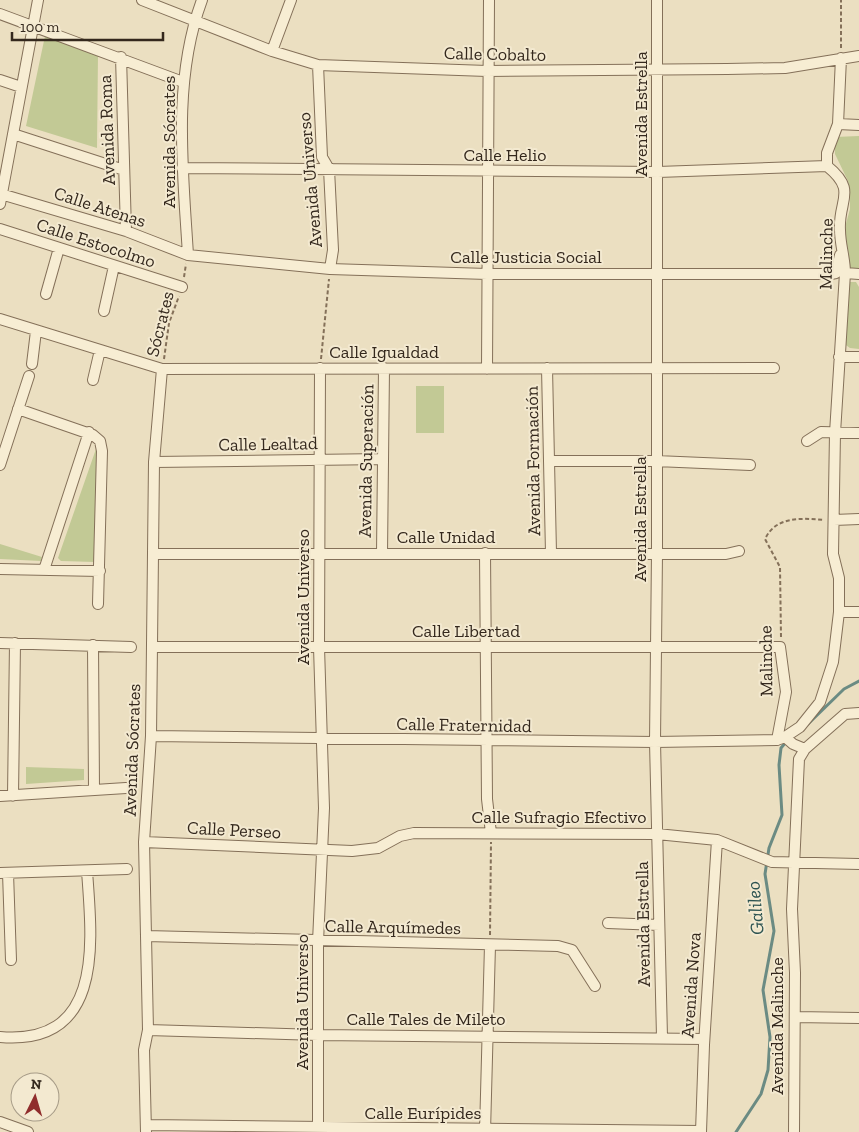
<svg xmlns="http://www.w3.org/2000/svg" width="859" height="1132" font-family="'Zilla Slab',serif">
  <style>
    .green { fill: #c2c995 }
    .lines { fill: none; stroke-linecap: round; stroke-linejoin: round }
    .stream { stroke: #6b8b83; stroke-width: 3 }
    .minor-casing { stroke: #847059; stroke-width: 12 }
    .path { stroke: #847059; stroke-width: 2; stroke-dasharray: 4 2.5; stroke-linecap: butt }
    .minor { stroke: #f7edd3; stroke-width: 10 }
    .labels { text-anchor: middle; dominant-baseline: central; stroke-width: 4; stroke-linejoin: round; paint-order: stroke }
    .street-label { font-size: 18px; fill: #34281d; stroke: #f3e9d0 }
    .water-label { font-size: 19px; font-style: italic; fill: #2d5351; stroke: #f3e9d0 }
  </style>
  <rect width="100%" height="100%" fill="#ebdfc1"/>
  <path class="green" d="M45,36L98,54L97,148L26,126Z
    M859,136V272H848L849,256L844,231L850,209V197L848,181L835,154V137Z
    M846,282H856L859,287V349L850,348L843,343Z
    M416,386H444V433H416Z
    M96,449L98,452L95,562L61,561L58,558Z
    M0,544L42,557L41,561L0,559Z
    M26,767L84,769V780L26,784Z"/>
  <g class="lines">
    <path class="stream" d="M808,724L844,689L859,681
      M736,1132L761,1094L768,1070L770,1037L763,990L774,931L765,874L769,848L782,815L779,765L781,748L786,742"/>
    <defs>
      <path id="minor" d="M142,0L272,51L318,65L487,71L727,69L785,68L859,56
        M657,0V553L655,742L662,1037
        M0,14L183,82
        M272,51L291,0
        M121,57L126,231
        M318,65L322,157L329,169L333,250L330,269
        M0,80L21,87
        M838,124L859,125
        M13,134L124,170
        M827,166V153L838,124L841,58
        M182,168L658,172L827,166
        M1,194L126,231L188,255L330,269L487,274H831L836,273L840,255
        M0,204L38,0
        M0,229L182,287
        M188,255C183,171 172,81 202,0
        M845,273L859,274
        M46,294L59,248
        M104,311L114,266
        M0,319L162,369L774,368
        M839,357H859
        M32,364L36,331
        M547,368L551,553
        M487,369L489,0
        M93,380L100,350
        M18,409L93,435L100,441L102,451L98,604
        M807,441L821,432L859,433
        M549,461H656L750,465
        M154,462L383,459
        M0,465L29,376
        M834,520L859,519
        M485,553L487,799L491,833
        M153,554H726L739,551
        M382,554L384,368
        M0,569L100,571
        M44,570L89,432
        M839,612H859
        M0,643L131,647
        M93,645L94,789
        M152,647H780L786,692L777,740
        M151,736L655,742L777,740L785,737L800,727L820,702L833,662L839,612V578L833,554L835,433L845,273C845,258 840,245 840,230C838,200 858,191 827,166
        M785,737L793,744L805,749
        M0,796L126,788
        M13,796L15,643
        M144,842L352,851L378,848L400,836L414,833L657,834L717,840L772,862L859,864
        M0,873L127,869
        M8,873L11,960
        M608,923L659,925
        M146,936L558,946L572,950L595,986
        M795,1017L859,1018
        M148,1030L318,1035L704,1039
        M0,1037C105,1046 92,941 87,871
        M0,1122L28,1132
        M146,1125L701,1131
        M146,1132L144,1050L148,1030L144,842L151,736L154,462L162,369
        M318,1132V942L324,808L319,647L320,368
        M485,1132L490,945
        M701,1132L704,1045L717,840
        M794,1132L795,973L792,909L799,759L805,749L845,714L859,713"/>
    </defs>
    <use href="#minor" class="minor-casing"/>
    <path class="path" d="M841,48V0
      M184,277L186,264
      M164,359L169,323L179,296
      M321,359L329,279
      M781,637L780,567L765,539C776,516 801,518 824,520
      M490,935L491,842"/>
    <use href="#minor" class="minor"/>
  </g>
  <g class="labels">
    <g class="street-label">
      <text transform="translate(495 54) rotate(1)">Calle Cobalto</text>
      <text transform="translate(641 114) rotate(-90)">Avenida Estrella</text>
      <text transform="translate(107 130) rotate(-92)">Avenida Roma</text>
      <text transform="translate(169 142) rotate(-90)">Avenida Sócrates</text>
      <text x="505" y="155">Calle Helio</text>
      <text transform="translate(310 180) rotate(-95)">Avenida Universo</text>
      <text transform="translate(100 207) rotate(18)">Calle Atenas</text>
      <text transform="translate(96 243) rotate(18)">Calle Estocolmo</text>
      <text transform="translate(826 254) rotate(-89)">Malinche</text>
      <text x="526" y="257">Calle Justicia Social</text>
      <text transform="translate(160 324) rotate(-76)">Sócrates</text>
      <text x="384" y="352">Calle Igualdad</text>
      <text transform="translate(268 444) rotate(-1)">Calle Lealtad</text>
      <text transform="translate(366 461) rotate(-89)">Avenida Superación</text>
      <text transform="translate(533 461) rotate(-91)">Avenida Formación</text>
      <text transform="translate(640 519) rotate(-90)">Avenida Estrella</text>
      <text x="446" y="537">Calle Unidad</text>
      <text transform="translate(303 597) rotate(-90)">Avenida Universo</text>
      <text x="466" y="631">Calle Libertad</text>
      <text transform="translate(766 661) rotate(-91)">Malinche</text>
      <text transform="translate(464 725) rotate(1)">Calle Fraternidad</text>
      <text transform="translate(132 750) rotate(-88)">Avenida Sócrates</text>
      <text x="559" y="817">Calle Sufragio Efectivo</text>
      <text transform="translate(234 830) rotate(3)">Calle Perseo</text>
      <text transform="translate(643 924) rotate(-91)">Avenida Estrella</text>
      <text transform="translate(393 927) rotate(1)">Calle Arquímedes</text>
      <text transform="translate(691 985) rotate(-86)">Avenida Nova</text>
      <text transform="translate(302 1002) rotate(-90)">Avenida Universo</text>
      <text x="426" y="1019">Calle Tales de Mileto</text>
      <text transform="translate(777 1026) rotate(-90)">Avenida Malinche</text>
      <text x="423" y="1113">Calle Eurípides</text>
    </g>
    <g class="water-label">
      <text transform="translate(755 908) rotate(-95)">Galileo</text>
    </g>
  </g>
  <g transform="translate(35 1097) rotate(5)"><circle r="24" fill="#f3e9d0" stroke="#a79c88"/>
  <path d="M0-4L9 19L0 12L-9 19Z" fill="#902d2c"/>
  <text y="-8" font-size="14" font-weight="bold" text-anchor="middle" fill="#34281d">N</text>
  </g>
  <path d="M12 32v8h151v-8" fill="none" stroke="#34281d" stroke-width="2.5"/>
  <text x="20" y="32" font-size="15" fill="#34281d" stroke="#f3e9d0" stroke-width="4" paint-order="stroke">100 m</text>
</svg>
